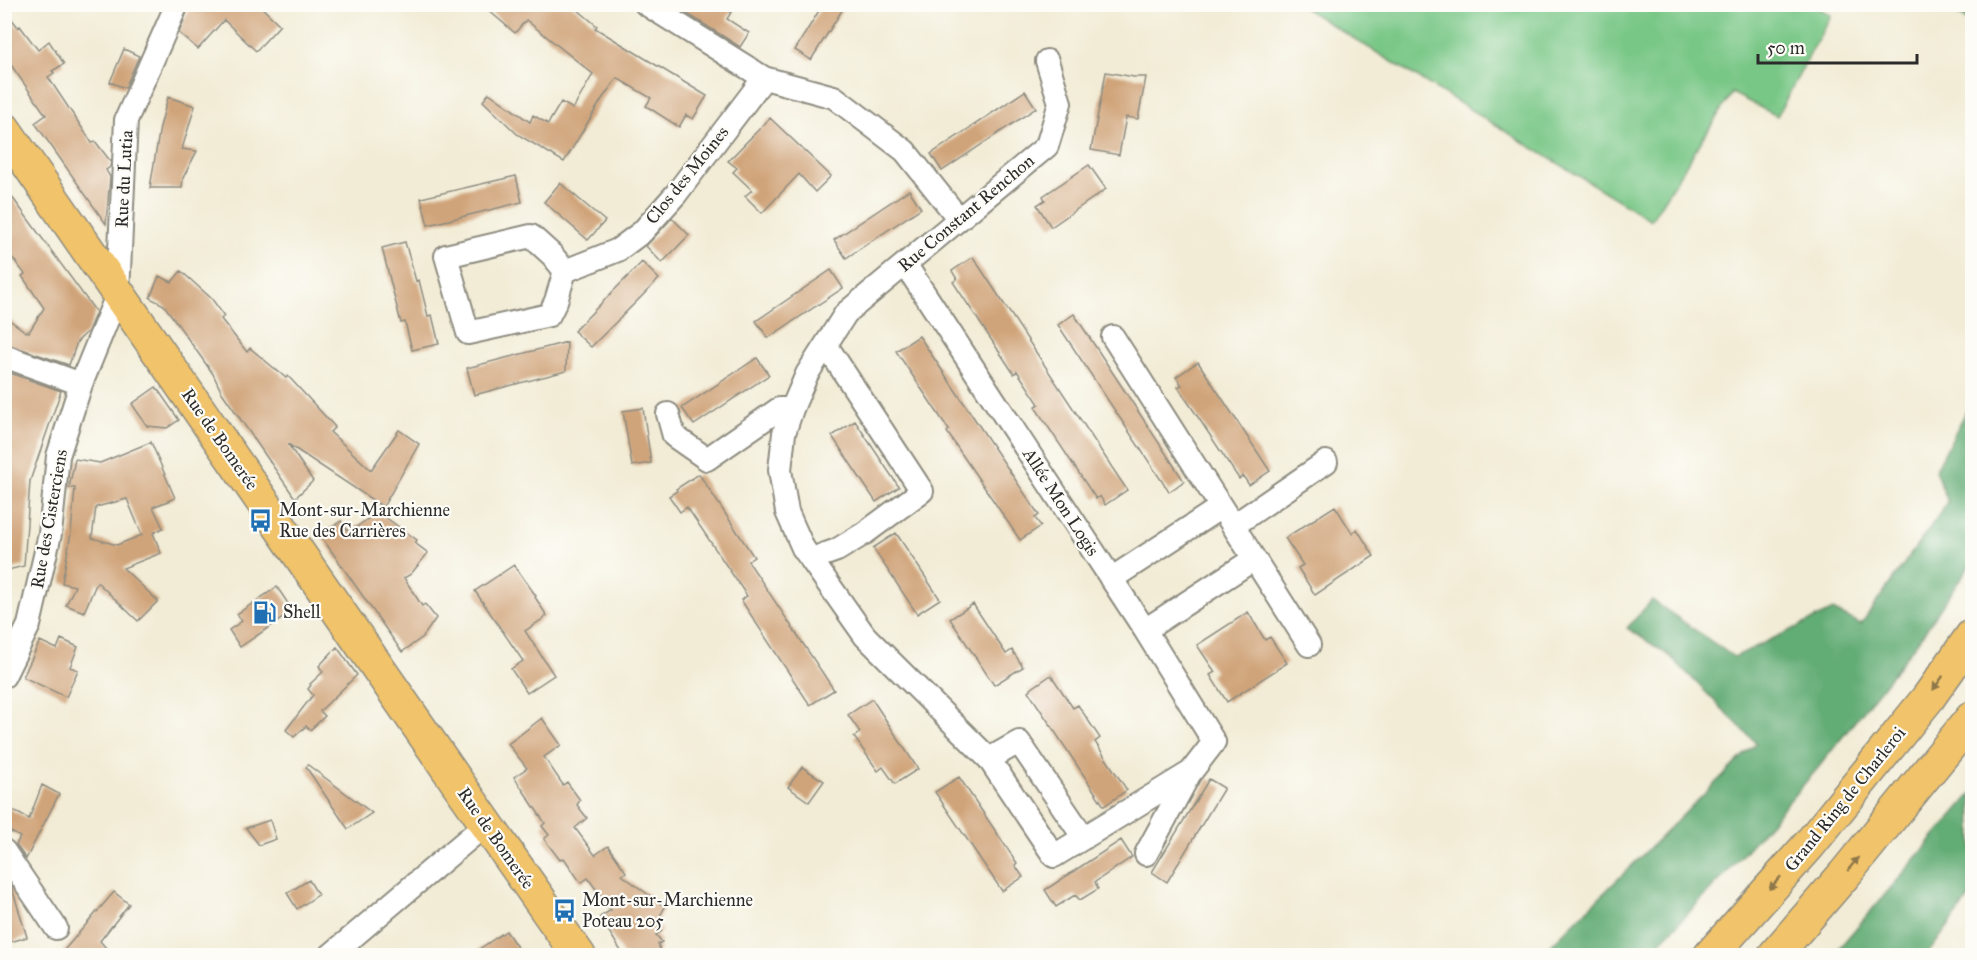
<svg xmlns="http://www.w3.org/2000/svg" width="1977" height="960" font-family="'IM FELL Great Primer',serif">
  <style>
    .green { fill: #79c787; stroke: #527959; stroke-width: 1.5 }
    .forest { fill: #62ac74; stroke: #466c50; stroke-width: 1.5 }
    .building { fill: #d0a47a; fill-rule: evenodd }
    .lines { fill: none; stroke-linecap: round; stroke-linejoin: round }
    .minor-casing { stroke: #8e8c80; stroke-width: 26 }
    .primary-casing { stroke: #8e8c80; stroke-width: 36 }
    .motorway-casing { stroke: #8e8c80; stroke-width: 36 }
    .minor { stroke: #fff; stroke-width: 22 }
    .primary { stroke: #f1c36a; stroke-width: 33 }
    .motorway { stroke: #f1c36a; stroke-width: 33 }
    .oneway { fill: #8e774a }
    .labels { text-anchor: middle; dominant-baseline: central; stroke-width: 4.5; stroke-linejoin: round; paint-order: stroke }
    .street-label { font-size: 18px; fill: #2b2b2b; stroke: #fdfcf7 }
    .poi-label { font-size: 18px; fill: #2b2b2b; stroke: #fdfcf7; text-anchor: start }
  </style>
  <rect width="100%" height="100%" fill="#fdfcf7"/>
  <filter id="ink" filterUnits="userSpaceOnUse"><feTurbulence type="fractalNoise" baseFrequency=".0167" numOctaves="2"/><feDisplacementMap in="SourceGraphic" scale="12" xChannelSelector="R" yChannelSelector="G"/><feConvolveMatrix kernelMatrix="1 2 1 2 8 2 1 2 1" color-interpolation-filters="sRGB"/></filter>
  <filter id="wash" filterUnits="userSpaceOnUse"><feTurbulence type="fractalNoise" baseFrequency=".008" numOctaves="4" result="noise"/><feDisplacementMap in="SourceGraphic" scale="24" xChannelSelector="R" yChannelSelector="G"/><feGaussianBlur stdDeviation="1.35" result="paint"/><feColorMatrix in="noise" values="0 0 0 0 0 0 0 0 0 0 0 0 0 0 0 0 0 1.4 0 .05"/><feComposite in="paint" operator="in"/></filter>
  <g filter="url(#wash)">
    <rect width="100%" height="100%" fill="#f2ecd6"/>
    <path class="green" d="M1813,5L1831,15L1777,116L1732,93L1651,220L1299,5Z"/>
    <path class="forest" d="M1951,5H1972V23L1953,12Z
      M1972,400V562L1916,644L1818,768L1721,879L1648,955H1541L1756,743L1670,656L1627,628L1652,600L1734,657L1833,610L1861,624L1948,502L1935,471Z
      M1972,793V894L1927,955H1833Z"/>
    <g id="blocks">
      <path class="building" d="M190,4H258L280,25L256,51L224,20L198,49L179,33Z
        M481,4H571L597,26L595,28L707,96L693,119L686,115L679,127L646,106L651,98L617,78L602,99L564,162L517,134L483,101L489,93L530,122L533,115L548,124L561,102L573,109L593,74L526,20L515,33Z
        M672,4H736L727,19L749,33L740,47Z
        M823,4H846L811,60L795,50Z
        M4,9L18,27L20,26L38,50L49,41L64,64L52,71L54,73L48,77L92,143L95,141L111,162L110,167L106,170L110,177L106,224L35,123L46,115L4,55Z
        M124,49L139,56L125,88L110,82Z
        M1106,72L1134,77H1146L1138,119L1126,117L1119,155L1091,150Z
        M1025,91L1036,108L942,171L931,154Z
        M168,97L195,106L182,149L197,151L183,178L182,188H150L160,127Z
        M770,118L831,176L815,192L799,174L762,213L745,196L752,190L733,172L737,168L728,161Z
        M1089,165L1106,189L1051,227L1037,205L1045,200L1043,196Z
        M516,176L522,202L428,225L421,198Z
        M560,183L605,221L588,240L544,202Z
        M4,186L96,312L88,331L77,342L69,365L4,343V316L26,332L27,331L29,332L44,308L22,276L25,274L4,247Z
        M909,190L921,208L846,258L834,240Z
        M672,218L689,235L662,263L646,246Z
        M405,242L416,281L419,280L428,316L432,315L439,344L412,350L405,322L401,323L382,248Z
        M973,257L1127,490L1105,505L1100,496L1096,499L1035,407L1039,404L1017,371L1014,374L953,282L957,279L952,271Z
        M642,262L659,279L591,347L574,331Z
        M831,270L843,288L768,338L756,321Z
        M181,271L212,299L224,316L221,319L247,352L250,348L286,378L288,376L335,427L330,432L371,470L399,430L419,444L383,507L288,444L313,481L295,498L221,391L213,374L164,305L150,298L159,276L172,282Z
        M1074,314L1184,481L1169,492L1058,325Z
        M919,336L1039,515L1035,518L1041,526L1020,540L959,450L947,432L949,430L896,351Z
        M567,342L566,371L474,395L467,368Z
        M757,358L769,375L694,425L682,408Z
        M1198,362L1270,471L1249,485L1243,476L1239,479L1178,387L1182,385L1176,377Z
        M4,371L61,391L30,481L24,566L4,571Z
        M156,387L179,420L167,428L147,426L132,404Z
        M643,408L651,463L632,466L623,411Z
        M855,421L899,487L876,502L832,436Z
        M151,442L175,498L153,507L163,528L153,533L161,553L123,568L158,601L138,621L97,582L84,612L66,605L75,586L62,583L71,533L75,488H69L75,459L100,463ZM127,499L142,535L117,545L92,538L96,507Z
        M699,474L754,557L748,561L834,690L810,705L741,600L747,596L687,507L680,512L669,496L677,491L676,489Z
        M1335,506L1352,533L1357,529L1374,556L1315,595L1298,568L1303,565L1285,538Z
        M378,512L417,540L415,543L428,553L411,574L404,578L422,606L425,604L436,618L423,637L402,652L320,535L341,521L349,532Z
        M896,533L940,599L917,614L873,548Z
        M514,565L536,596L535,597L547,616L525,631L554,675L527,693L511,669L523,661L475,591Z
        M277,587L293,611L240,647L229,630L242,621L237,614Z
        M973,604L1006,654L1012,650L1023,667L994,685L950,619Z
        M1248,612L1265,640L1270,637L1287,663L1227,702L1210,675L1215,672L1197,645Z
        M61,639L78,647L70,667L78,670L66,697L23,677L40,641L57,649Z
        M337,647L357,675L320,711L325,716L310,730L306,726L294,737L286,730L313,695L308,689L311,685L310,684L323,672L319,666Z
        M1051,675L1073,708L1078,705L1100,738L1095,742L1127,790L1104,806L1028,691Z
        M872,699L918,769L895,784L883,767L878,771L854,737L860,732L848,715Z
        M542,718L561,745L544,757L563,785L567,782L580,800L577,805L587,818L575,828L595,855L608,846L626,872L622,875L665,907L656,923L662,931L656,935L662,942L658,944L660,950L651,956H624L600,917L611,910L588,878L581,883L564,858L560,860L544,839L549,835L542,826L545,823L514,777L527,768L508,744Z
        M308,765L372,813L348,829L306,767Z
        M802,767L824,781L809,802L788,787Z
        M959,777L1017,863L1015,865L1023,877L1002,891L935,792Z
        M1209,779L1224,788L1167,882L1152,872Z
        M42,785L59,794L26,859L16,845L20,837L4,828V806L29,819Z
        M270,820L276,839L259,845L246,828Z
        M1121,840L1132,857L1095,882L1098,889L1080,900L1075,895L1056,907L1045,890Z
        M6,878L11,885L27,937L4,944V879Z
        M309,880L318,895L297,909L287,893Z
        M114,892L129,904L100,941L113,956H59Z
        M506,931L523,956H469Z"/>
    </g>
  </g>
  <g filter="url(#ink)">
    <use href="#blocks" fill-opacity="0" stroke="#8e8c80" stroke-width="1.5"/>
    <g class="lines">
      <defs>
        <path id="minor" d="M646,4L764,78L834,97L905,151L959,219
          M905,264L1145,630L1214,742L1191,772L1054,856L989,759L865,636L803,548L787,512L780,470L784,433L792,409L807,374L846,313L1047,146L1060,103L1047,61
          M565,271L552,255L531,236L446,256L468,333L549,315L556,301L565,271L618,250L642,232L676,194L764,78
          M1113,337L1309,645
          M4,356L81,384
          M668,414L674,436L707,459L779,409H792
          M1233,526L1326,462
          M812,559L837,550L865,533L922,491L826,345
          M1111,579L1221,507
          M1145,630L1254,559
          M4,676L29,625L50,534L58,456L81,384L118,293L126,120L177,4
          M989,759L1019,742L1084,838
          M4,851L56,928
          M1146,854L1190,773
          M330,956L486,824"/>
        <path id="primary" d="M4,129L462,789L579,956"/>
        <path id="motorway" d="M1710,956L1809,845L1928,698L1972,636
          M1774,956L1844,875L1972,718"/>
      </defs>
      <use href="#minor" class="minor-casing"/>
      <use href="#primary" class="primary-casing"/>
      <use href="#motorway" class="motorway-casing"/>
      <use href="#minor" class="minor"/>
      <use href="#primary" class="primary"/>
      <use href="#motorway" class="motorway"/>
    </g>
    <defs><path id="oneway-solid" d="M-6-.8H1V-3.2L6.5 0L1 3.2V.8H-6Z" transform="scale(1.5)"/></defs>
    <g class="oneway">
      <use href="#oneway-solid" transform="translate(1938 683) rotate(126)"/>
      <use href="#oneway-solid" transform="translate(1853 864) rotate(-51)"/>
      <use href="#oneway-solid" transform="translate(1775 883) rotate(132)"/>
    </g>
  </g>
  <defs>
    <symbol id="bus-bare" viewBox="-9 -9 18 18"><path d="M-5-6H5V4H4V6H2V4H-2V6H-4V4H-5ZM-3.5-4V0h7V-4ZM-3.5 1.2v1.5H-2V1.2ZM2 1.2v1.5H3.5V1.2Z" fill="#1f6fb2" stroke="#fdfcf7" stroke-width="2.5" paint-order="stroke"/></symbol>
    <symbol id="fuel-bare" viewBox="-9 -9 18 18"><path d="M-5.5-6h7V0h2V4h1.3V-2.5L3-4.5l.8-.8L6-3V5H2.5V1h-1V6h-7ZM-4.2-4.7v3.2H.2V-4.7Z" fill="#1f6fb2" stroke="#fdfcf7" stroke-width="2.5" paint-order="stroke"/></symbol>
  </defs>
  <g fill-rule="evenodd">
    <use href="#bus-bare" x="244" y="504" width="33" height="33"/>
    <use href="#fuel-bare" x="248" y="596" width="33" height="33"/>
    <use href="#bus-bare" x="548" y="894" width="33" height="33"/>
  </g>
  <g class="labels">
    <g class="street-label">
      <text transform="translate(687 175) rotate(-51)">Clos des Moines</text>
      <text transform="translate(124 179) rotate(-87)">Rue du Lutia</text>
      <text transform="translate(966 213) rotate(-40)">Rue Constant Renchon</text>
      <text transform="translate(220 439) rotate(55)">Rue de Bomerée</text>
      <text transform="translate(1061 502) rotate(57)">Allée Mon Logis</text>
      <text transform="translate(49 519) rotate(-80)">Rue des Cisterciens</text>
      <text transform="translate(1845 799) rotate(-51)">Grand Ring de Charleroi</text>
      <text transform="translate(496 838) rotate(55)">Rue de Bomerée</text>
    </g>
    <g class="poi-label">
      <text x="279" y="510">Mont-sur-Marchienne<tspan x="279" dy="21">Rue des Carrières</tspan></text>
      <text x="283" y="612">Shell</text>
      <text x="582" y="900">Mont-sur-Marchienne<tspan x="582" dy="21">Poteau 205</tspan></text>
    </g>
  </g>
  <rect width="1977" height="960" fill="none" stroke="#fdfcf7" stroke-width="24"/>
  <path d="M1758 54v9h159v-9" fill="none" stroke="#2b2b2b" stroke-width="3"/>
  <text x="1767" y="54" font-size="18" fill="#2b2b2b" stroke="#fdfcf7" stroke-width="4.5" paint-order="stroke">50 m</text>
</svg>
